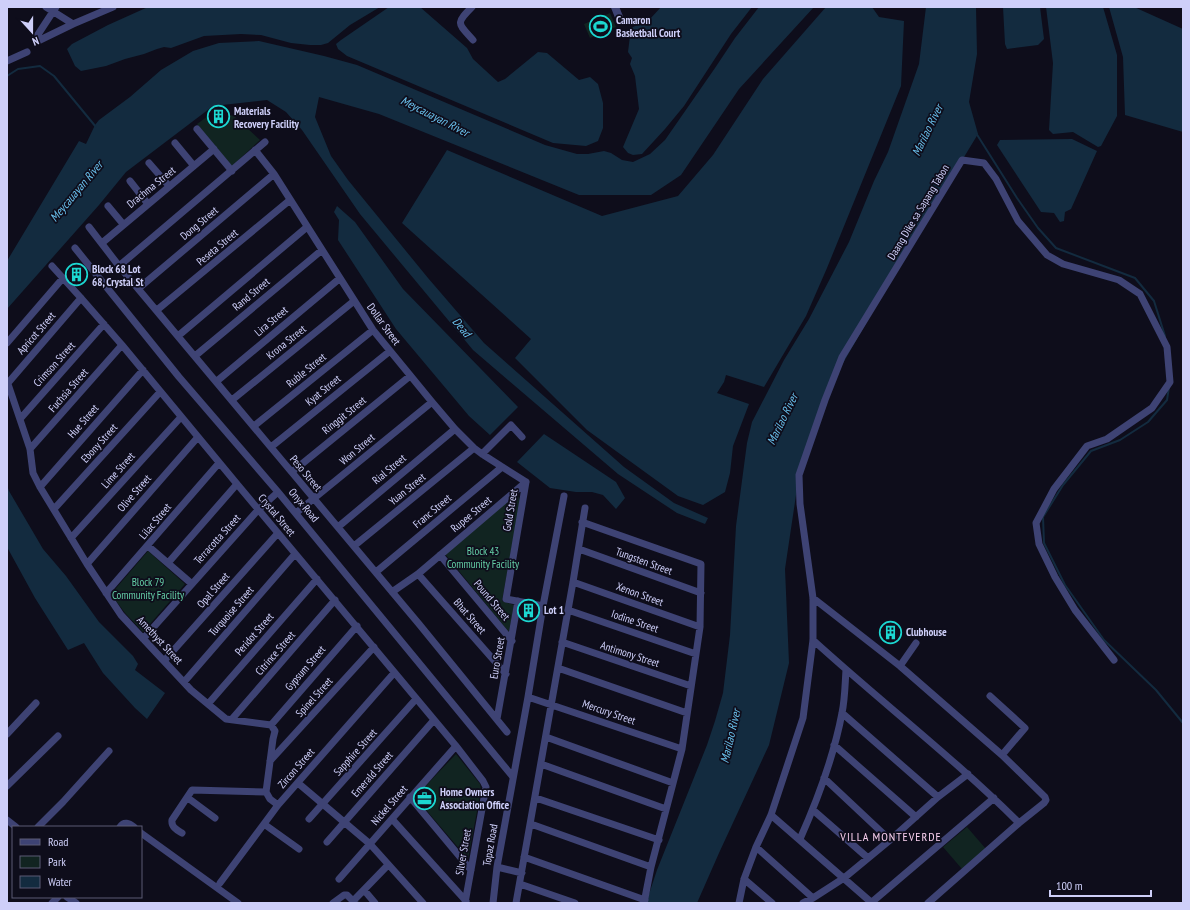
<svg xmlns="http://www.w3.org/2000/svg" width="1190" height="910" font-family="'PT Sans Narrow',sans-serif">
  <style>
    .green { fill: #112421 }
    .water { fill: #132b3f }
    .lines { fill: none; stroke-linecap: round; stroke-linejoin: round }
    .stream { stroke: #132b3f; stroke-width: 2 }
    .minor { stroke: #3e4374; stroke-width: 7 }
    .tertiary { stroke: #3e4374; stroke-width: 8 }
    .labels { text-anchor: middle; dominant-baseline: central; stroke-width: 3.5; stroke-linejoin: round; paint-order: stroke }
    .poi-label { font-size: 11px; font-weight: bold; fill: #cecff9; stroke: #0e0d1b; text-anchor: start }
    .street-label { font-size: 11px; fill: #cecff9; stroke: #0e0d1b }
    .park-label { font-size: 11px; fill: #64cea6; stroke: #0e0d1b }
    .water-label { font-size: 12px; font-style: italic; fill: #69c0ec; stroke: #0e0d1b }
    .neighbourhood-label { font-size: 12px; letter-spacing: 1px; fill: #f9d0ef; stroke: #0e0d1b }
  </style>
  <rect width="100%" height="100%" fill="#0e0d1b"/>
  <path class="green" d="M610,13L616,27L590,38L584,24Z
    M215,111L234,116L260,140L232,166L197,124Z
    M513,496H518L520,501L502,601L514,605L509,632L445,554Z
    M148,551L185,584L143,632L125,613L111,594Z
    M456,754L480,784L481,790L468,859L415,797Z
    M967,827L986,849L962,869L943,847Z"/>
  <path class="water" d="M148,7H380L350,25L328,43L321,45H310L291,43L261,35L241,34L204,36L171,48L164,47L157,49L144,54L125,59L106,66L81,71L75,66L67,49L72,44L108,25Z
    M389,7H420L467,48L473,59L498,82L505,79L538,52L547,53L579,80L590,77L598,84L603,103V128L598,141L586,146L553,143L347,56L338,49L336,44L341,40Z
    M661,7H752L731,34L684,106L665,129L642,154L633,155L628,153L623,147L639,109L635,76L630,64L632,58L628,52L631,28L650,19Z
    M759,7H814L739,89L681,175L651,195H579L379,114L319,97L315,117L331,156L348,180L428,278L484,343L624,467L674,503L708,518L705,524L677,513L618,474L473,350L360,214L302,130L286,112L267,100L213,106L126,172L99,205L7,309V261L79,141L86,144L95,125L99,120L130,97L161,70L193,51L219,43L259,41L324,56L357,65L545,145L577,154H588L604,151L611,153L622,160L633,162L650,154L665,140L715,68L735,38Z
    M826,7H872L879,17L904,21L901,86L827,268L806,316L764,387L726,375L724,382L717,393L749,404L733,446L730,473L725,492L703,505L678,496L587,430L515,358L531,339L402,223L447,150L602,216L678,196L713,155L763,79Z
    M926,7H976L977,54L969,102L978,134L921,228L831,384L799,475L785,569L789,663L769,745L719,853L697,903H646L657,870L707,745L715,721L723,693L730,635L736,526L747,443L752,422L784,360L809,319L849,242L874,181L888,152L919,64Z
    M1003,7H1040L1044,39L1038,45L1007,49L1005,44Z
    M1046,7H1103L1117,55V116L1101,146L1098,147L1073,132L1053,134L1049,130L1053,63Z
    M1109,7H1134L1183,29V132L1125,115L1123,57Z
    M1072,139L1097,151L1071,209L1065,212L1064,221L1060,222L1054,213L1041,212L997,145L1000,140Z
    M337,206L355,222L403,289L518,407L490,435L469,416L396,329L338,240L339,220L334,212Z
    M544,434L616,482L625,498L616,509L603,495L592,492H576L550,488L517,462Z
    M7,485L9,491L43,549L66,576L99,622L133,656L138,664L135,670L165,693L147,719L135,708L103,673L84,643L68,650L35,598L7,547Z"/>
  <g class="lines">
    <path class="stream" d="M7,76L18,69L40,66L54,76L96,127
      M976,133L1017,198L1038,228L1056,248L1135,278L1154,301L1165,336
      M1169,387L1167,400L1148,422L1120,440L1091,451L1063,485L1043,517L1044,543L1065,585L1104,640L1156,690L1183,723"/>
    <path class="minor" d="M46,7L73,24
      M472,7C455,24 458,23 473,40
      M36,41H38L73,24L113,7
      M36,41L35,39L56,7
      M7,61L27,52
      M197,129L232,171
      M175,143L194,166
      M255,150L274,174L373,330L432,402L455,429L474,448L482,454L526,482
      M149,163L169,186
      M130,181L148,204
      M108,206L123,224
      M89,227L119,266L419,624L507,732
      M102,243L214,149
      M75,248L179,377L278,492L513,777
      M52,266L81,298L122,345L237,484L456,746L483,781L486,787L465,903
      M119,266L265,142
      M139,288L274,174
      M157,310L290,200
      M178,336L307,227
      M7,343L63,278
      M195,356L322,250
      M7,381L30,449L33,473L40,487L87,564L121,615L191,690L226,719L271,725L275,731L273,739L266,792L270,799L278,805
      M217,381L339,279
      M8,383L81,298
      M232,400L354,301
      M20,419L104,324
      M254,426L373,330
      M271,447L390,351
      M30,449L122,345
      M482,454L511,425L522,437
      M292,472L410,376
      M526,482L506,599L543,606
      M40,487L143,370
      M54,509L160,392
      M296,513L432,402
      M582,522L701,564L700,627L682,749L651,867L644,903
      M338,527L455,429
      M71,538L181,417
      M148,546L192,584
      M354,546L474,448
      M579,549L701,593
      M440,555L512,641
      M168,563L237,484
      M87,564L198,437
      M376,572L502,467
      M418,574L506,674
      M573,582L700,627
      M392,592L418,574L526,482
      M106,593L219,463
      M813,598L900,666L1002,755L1045,797L1046,800L1044,803L1019,823L928,903
      M568,610L696,654
      M143,639L258,510L278,492
      M813,640C881,702 954,758 1019,823
      M562,642L691,686
      M164,661L278,533
      M900,666L916,643
      M558,668L687,713
      M184,682L295,554
      M990,696L1025,728L1002,755
      M528,697L682,749
      M208,704L317,579
      M842,713L938,797
      M232,719L335,600
      M497,719L518,601
      M271,725L357,626
      M7,734L36,703
      M546,737L673,783
      M834,745L916,817
      M270,761L374,647
      M541,764L666,809
      M824,778L890,840
      M298,783L370,844L423,903
      M7,786L58,736
      M410,797L471,870
      M188,798L215,818
      M536,798L659,840
      M813,810L868,858
      M771,815L872,903
      M309,819L416,699
      M392,819L466,901
      M7,820L16,827
      M264,824L299,849
      M531,824L651,867
      M38,827L63,802L109,751
      M120,827C124,821 129,823 134,827
      M141,833L238,903
      M182,833C177,830 171,827 172,820L192,790L266,792
      M800,839C817,801 834,755 842,713C845,699 845,684 846,670
      M327,842L434,720
      M756,847L813,898
      M524,857L645,900
      M497,867L522,873
      M339,879L456,746
      M744,879L772,903
      M220,883L278,805L394,673
      M520,884L575,903
      M364,890L375,903
      M67,897L76,903
      M356,898L388,865
      M872,902L994,798
      M52,903L58,897
      M333,903L344,895H347L355,903
      M493,903L497,867L528,697L543,606L564,496
      M516,903L573,582L585,508
      M739,903L744,879L756,847L771,815L803,718L813,640V598L800,504L799,475L825,400L842,357L962,160L984,163L996,179L1018,221L1047,255L1063,264L1119,280L1140,294L1167,347L1170,382L1152,408L1107,439L1087,446L1054,489L1036,523L1039,544L1055,577L1075,610L1114,660
      M803,903L813,898L844,878L890,840L938,797L968,774"/>
    <path class="tertiary" d="M615,7L619,17"/>
  </g>
  <defs>
    <symbol id="stadium-ring" viewBox="-11 -11 22 22"><circle r="9.5" fill="#0e0d1b" stroke="#1cd7d1" stroke-width="1.5"/><path d="M0-5a6.5 5 0 1 0 0 10a6.5 5 0 1 0 0-10ZM-3.5-1.8h7v3.6h-7Z" fill="#1cd7d1"/></symbol>
    <symbol id="building-ring" viewBox="-11 -11 22 22"><circle r="9.5" fill="#0e0d1b" stroke="#1cd7d1" stroke-width="1.5"/><path d="M-4-6H4V6H1V3H-1V6H-4ZM-2.5-4.3h1.7v1.8h-1.7ZM.8-4.3h1.7v1.8H.8ZM-2.5-1h1.7V.8h-1.7ZM.8-1h1.7V.8H.8Z" fill="#1cd7d1"/></symbol>
    <symbol id="office-ring" viewBox="-11 -11 22 22"><circle r="9.5" fill="#0e0d1b" stroke="#1cd7d1" stroke-width="1.5"/><path d="M-6-3h4V-5.5h4V-3h4V5H-6ZM-1-4.5V-3h2v-1.5ZM-6 0V1H6V0Z" fill="#1cd7d1"/></symbol>
  </defs>
  <g fill-rule="evenodd">
    <use href="#stadium-ring" x="588" y="14" width="25" height="25"/>
    <use href="#building-ring" x="206" y="104" width="25" height="25"/>
    <use href="#building-ring" x="64" y="262" width="25" height="25"/>
    <use href="#building-ring" x="516" y="598" width="25" height="25"/>
    <use href="#building-ring" x="878" y="620" width="25" height="25"/>
    <use href="#office-ring" x="412" y="786" width="25" height="25"/>
  </g>
  <g class="labels">
    <g class="poi-label">
      <text x="616" y="20">Camaron<tspan x="616" dy="13">Basketball Court</tspan></text>
      <text x="234" y="111">Materials<tspan x="234" dy="13">Recovery Facility</tspan></text>
      <text x="92" y="269">Block 68 Lot<tspan x="92" dy="13">68, Crystal St</tspan></text>
      <text x="544" y="610">Lot 1</text>
      <text x="906" y="632">Clubhouse</text>
      <text x="440" y="792">Home Owners<tspan x="440" dy="13">Association Office</tspan></text>
    </g>
    <g class="street-label">
      <text transform="translate(151 187) rotate(-39)">Drachma Street</text>
      <text transform="translate(918 212) rotate(-59)">Daang Dike sa Sapang Tabon</text>
      <text transform="translate(199 223) rotate(-40)">Dong Street</text>
      <text transform="translate(217 247) rotate(-40)">Peseta Street</text>
      <text transform="translate(251 294) rotate(-40)">Rand Street</text>
      <text transform="translate(271 321) rotate(-40)">Lira Street</text>
      <text transform="translate(384 324) rotate(54)">Dollar Street</text>
      <text transform="translate(36 333) rotate(-49)">Apricot Street</text>
      <text transform="translate(286 342) rotate(-39)">Krona Street</text>
      <text transform="translate(54 364) rotate(-48)">Crimson Street</text>
      <text transform="translate(306 370) rotate(-39)">Ruble Street</text>
      <text transform="translate(68 390) rotate(-49)">Fuchsia Street</text>
      <text transform="translate(323 390) rotate(-39)">Kyat Street</text>
      <text transform="translate(344 415) rotate(-39)">Ringgit Street</text>
      <text transform="translate(83 421) rotate(-49)">Hue Street</text>
      <text transform="translate(99 443) rotate(-48)">Ebony Street</text>
      <text transform="translate(357 449) rotate(-40)">Won Street</text>
      <text transform="translate(389 469) rotate(-40)">Rial Street</text>
      <text transform="translate(118 470) rotate(-48)">Lime Street</text>
      <text transform="translate(306 473) rotate(50)">Peso Street</text>
      <text transform="translate(407 489) rotate(-39)">Yuan Street</text>
      <text transform="translate(134 493) rotate(-49)">Olive Street</text>
      <text transform="translate(304 505) rotate(50)">Onyx Road</text>
      <text transform="translate(510 510) rotate(-80)">Gold Street</text>
      <text transform="translate(432 511) rotate(-40)">Franc Street</text>
      <text transform="translate(471 514) rotate(-40)">Rupee Street</text>
      <text transform="translate(277 515) rotate(50)">Crystal Street</text>
      <text transform="translate(155 521) rotate(-50)">Lilac Street</text>
      <text transform="translate(217 539) rotate(-48)">Terracotta Street</text>
      <text transform="translate(644 561) rotate(20)">Tungsten Street</text>
      <text transform="translate(213 590) rotate(-49)">Opal Street</text>
      <text transform="translate(640 594) rotate(20)">Xenon Street</text>
      <text transform="translate(492 600) rotate(50)">Pound Street</text>
      <text transform="translate(231 611) rotate(-49)">Turquoise Street</text>
      <text transform="translate(470 616) rotate(49)">Bhat Street</text>
      <text transform="translate(635 621) rotate(19)">Iodine Street</text>
      <text transform="translate(254 634) rotate(-49)">Peridot Street</text>
      <text transform="translate(160 640) rotate(47)">Amethyst Street</text>
      <text transform="translate(275 653) rotate(-49)">Citrince Street</text>
      <text transform="translate(630 654) rotate(18)">Antimony Street</text>
      <text transform="translate(497 658) rotate(-80)">Euro Street</text>
      <text transform="translate(305 668) rotate(-49)">Gypsum Street</text>
      <text transform="translate(314 697) rotate(-48)">Spinel Street</text>
      <text transform="translate(609 712) rotate(19)">Mercury Street</text>
      <text transform="translate(355 752) rotate(-48)">Sapphire Street</text>
      <text transform="translate(296 768) rotate(-49)">Zircon Street</text>
      <text transform="translate(372 774) rotate(-49)">Emerald Street</text>
      <text transform="translate(389 805) rotate(-49)">Nickel Street</text>
      <text transform="translate(490 845) rotate(-80)">Topaz Road</text>
      <text transform="translate(463 852) rotate(-80)">Silver Street</text>
    </g>
    <g class="park-label">
      <text x="483" y="551">Block 43<tspan x="483" dy="13">Community Facility</tspan></text>
      <text x="148" y="582">Block 79<tspan x="148" dy="13">Community Facility</tspan></text>
    </g>
    <g class="water-label">
      <text transform="translate(435 116) rotate(27)">Meycauayan River</text>
      <text transform="translate(927 130) rotate(-64)">Marilao River</text>
      <text transform="translate(76 191) rotate(-50)">Meycauayan River</text>
      <text transform="translate(462 327) rotate(50)">Dead</text>
      <text transform="translate(782 419) rotate(-64)">Marilao River</text>
      <text transform="translate(730 736) rotate(-77)">Marilao River</text>
    </g>
    <g class="neighbourhood-label">
      <text x="891" y="836">VILLA MONTEVERDE</text>
    </g>
  </g>
  <rect width="1190" height="910" fill="none" stroke="#cecff9" stroke-width="16"/>
  <rect x="12" y="826" width="130" height="72" fill="#0e0d1b" stroke="#5b5b74"/>
  <rect x="20" y="839" width="20" height="6" fill="#3e4374" stroke="#5b5b74"/>
  <text x="48" y="846" font-size="12" fill="#cecff9">Road</text>
  <rect x="20" y="856" width="20" height="12" fill="#112421" stroke="#5b5b74"/>
  <text x="48" y="866" font-size="12" fill="#cecff9">Park</text>
  <rect x="20" y="876" width="20" height="12" fill="#132b3f" stroke="#5b5b74"/>
  <text x="48" y="886" font-size="12" fill="#cecff9">Water</text>
  <g transform="translate(32 32) rotate(159)" stroke="#0e0d1b" stroke-width="3" paint-order="stroke">
  <path d="M0-3L7 15L0 10L-7 15Z" fill="#cecff9"/>
  <text y="-6" font-size="11" font-weight="bold" text-anchor="middle" fill="#cecff9">N</text>
  </g>
  <path d="M1050 890v6h101v-6" fill="none" stroke="#cecff9" stroke-width="2"/>
  <text x="1056" y="890" font-size="12" fill="#cecff9" stroke="#0e0d1b" stroke-width="3" paint-order="stroke">100 m</text>
</svg>
